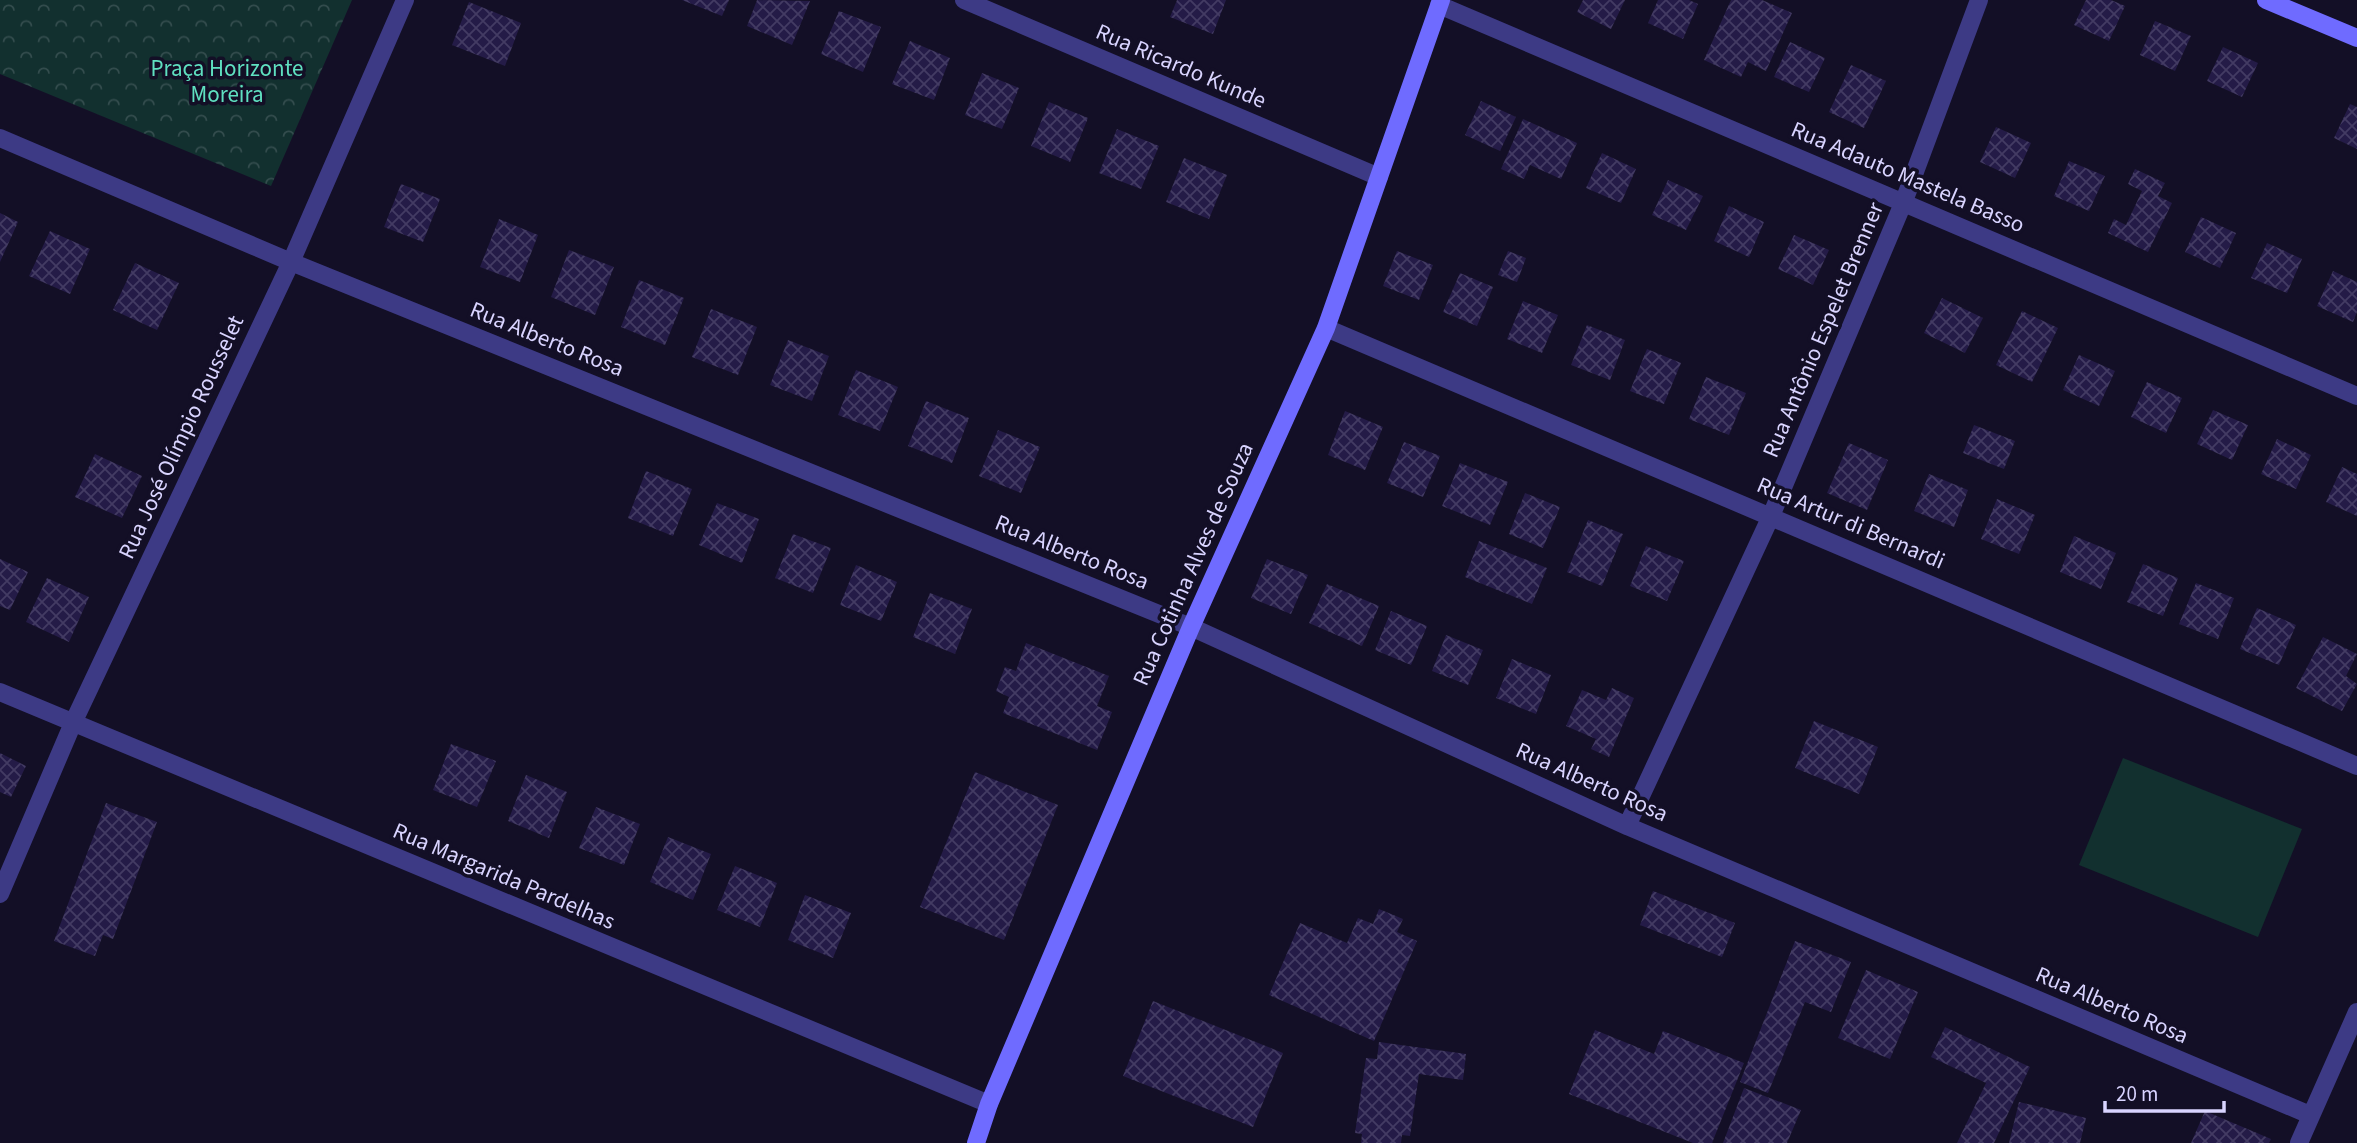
<svg xmlns="http://www.w3.org/2000/svg" width="2357" height="1143" font-family="'Source Sans 3',sans-serif">
  <style>
    .grass { fill: #12302f }
    .park { fill: url(#park-crowns) }
    .building { fill: url(#building-cross-hatch) }
    .lines { fill: none; stroke-linecap: round; stroke-linejoin: round }
    .street { stroke: #3d3a85; stroke-width: 18 }
    .secondary { stroke: #6f6bff; stroke-width: 18 }
    .labels { text-anchor: middle; dominant-baseline: central; stroke-width: 7; stroke-linejoin: round; paint-order: stroke }
    .street-label { font-size: 23px; fill: #d9d4ff; stroke: #130f26 }
    .park-label { font-size: 23px; fill: #5fe0c0; stroke: #130f26 }
  </style>
  <defs>
    <pattern id="park-crowns" width="20" height="18" patternUnits="userSpaceOnUse" patternTransform="scale(1.75)"><rect width="20" height="18" fill="#12302f"/><path d="M2 6a3 3 0 1 1 6 0M12 15a3 3 0 1 1 6 0" fill="none" stroke="#344d4e"/></pattern>
    <pattern id="building-cross-hatch" width="8" height="8" patternUnits="userSpaceOnUse" patternTransform="scale(1.75)"><rect width="8" height="8" fill="#241b47"/><path d="M0 0l8 8M0 8l8-8" fill="none" stroke="#433b63"/></pattern>
  </defs>
  <rect width="100%" height="100%" fill="#130f26"/>
  <path class="grass" d="M2123,758L2302,829L2258,937L2079,865Z"/>
  <path class="park" d="M0,0H352L271,186L0,74Z"/>
  <path class="building" d="M682,0H729L722,16Z
    M757,0L810,1L792,45L747,26Z
    M1177,0H1226L1213,34L1170,17Z
    M1583,0H1625L1611,29L1577,12Z
    M1658,0H1689L1698,4L1683,39L1648,23Z
    M1731,0H1762L1792,13L1766,71L1748,62L1741,77L1704,60Z
    M2086,0H2111L2125,6L2109,41L2074,25Z
    M469,2L521,23L505,66L452,45Z
    M839,11L881,27L863,72L821,54Z
    M2155,21L2191,36L2175,71L2140,55Z
    M910,41L950,58L934,100L892,84Z
    M1790,42L1825,58L1809,92L1774,77Z
    M2223,47L2258,63L2242,97L2207,81Z
    M1851,65L1886,81L1864,128L1829,112Z
    M982,73L1019,88L1002,129L965,115Z
    M1481,101L1516,117L1500,151L1465,135Z
    M1049,102L1088,118L1070,162L1031,146Z
    M2350,104L2357,107V149L2334,138Z
    M1523,119L1577,143L1561,179L1530,165L1524,179L1501,169Z
    M1996,127L2031,143L2015,178L1980,162Z
    M1117,129L1159,146L1141,189L1099,173Z
    M1602,153L1636,169L1621,203L1586,188Z
    M1184,158L1227,175L1209,219L1166,202Z
    M2069,161L2105,176L2089,211L2054,196Z
    M2135,169L2165,183L2158,196L2172,203L2148,252L2108,233L2114,219L2126,225L2142,191L2128,184Z
    M1668,180L1703,196L1686,230L1652,215Z
    M401,184L440,199L423,242L384,227Z
    M1729,206L1764,222L1749,257L1714,241Z
    M0,213L18,222L0,262Z
    M2201,217L2236,233L2220,268L2185,252Z
    M499,219L538,235L520,282L480,267Z
    M50,231L90,249L70,294L29,276Z
    M1794,235L1829,250L1813,285L1778,269Z
    M2267,243L2302,259L2287,293L2251,278Z
    M569,250L614,267L595,315L551,297Z
    M1397,251L1433,265L1419,300L1383,286Z
    M1508,251L1526,258L1517,282L1498,275Z
    M135,263L179,283L157,330L113,310Z
    M2333,271L2357,282V312L2353,322L2317,306Z
    M1460,273L1493,287L1477,326L1443,312Z
    M639,280L684,298L665,345L621,327Z
    M1942,298L1983,318L1965,353L1924,333Z
    M1523,301L1558,315L1542,353L1507,339Z
    M711,309L757,327L738,375L692,357Z
    M2022,311L2058,328L2032,382L1996,365Z
    M1587,325L1625,340L1610,380L1571,365Z
    M788,340L829,356L812,401L770,385Z
    M1647,349L1681,363L1664,404L1630,391Z
    M2079,355L2115,371L2099,406L2063,390Z
    M856,370L898,387L880,431L838,415Z
    M1706,377L1746,393L1729,435L1689,419Z
    M2147,382L2182,398L2166,433L2131,417Z
    M926,401L969,418L952,463L908,446Z
    M2213,410L2248,425L2232,460L2197,444Z
    M1345,411L1383,427L1365,470L1328,455Z
    M1974,425L2015,441L2004,469L1963,453Z
    M998,430L1040,447L1021,493L979,476Z
    M2277,439L2311,455L2296,489L2261,474Z
    M1404,442L1440,456L1423,497L1387,483Z
    M1849,443L1888,460L1867,510L1827,493Z
    M95,454L142,476L122,518L75,497Z
    M1460,463L1508,482L1490,525L1442,506Z
    M2342,467L2357,474V516L2326,502Z
    M646,471L692,489L673,536L628,518Z
    M1929,474L1968,490L1954,527L1914,511Z
    M1525,493L1560,507L1543,548L1509,534Z
    M1997,499L2035,515L2019,554L1981,539Z
    M717,503L759,519L742,563L699,545Z
    M1588,520L1623,534L1602,586L1567,572Z
    M793,534L831,548L813,593L775,578Z
    M2074,536L2116,553L2101,589L2060,572Z
    M1479,541L1547,568L1532,604L1465,577Z
    M1646,546L1684,561L1667,601L1630,586Z
    M0,559L28,572L10,610L0,606Z
    M1267,559L1308,575L1291,614L1251,598Z
    M2143,564L2178,578L2163,616L2127,602Z
    M856,565L897,582L881,621L840,605Z
    M47,578L89,597L69,642L26,622Z
    M2196,583L2234,598L2218,639L2179,624Z
    M1327,584L1379,606L1362,646L1309,623Z
    M930,593L972,609L955,654L913,637Z
    M2257,608L2296,625L2279,665L2240,649Z
    M1391,611L1427,626L1411,665L1375,650Z
    M1446,635L1483,650L1468,685L1432,671Z
    M2323,637L2357,654L2346,676L2357,684L2342,711L2296,688Z
    M1026,643L1109,676L1097,706L1112,712L1097,750L1003,713L1009,697L996,691L1005,667L1016,671Z
    M1512,659L1551,675L1536,714L1496,698Z
    M1612,688L1634,698L1609,757L1591,749L1596,739L1566,726L1582,690L1606,700Z
    M1814,721L1878,747L1859,794L1795,768Z
    M451,744L496,761L477,807L433,790Z
    M0,753L26,766L11,797L0,792Z
    M975,772L1058,805L1004,940L920,907Z
    M526,775L567,792L549,838L508,821Z
    M106,803L157,822L113,939L103,935L95,956L54,941Z
    M596,807L640,824L624,865L579,848Z
    M668,837L711,854L693,900L650,882Z
    M735,866L777,883L760,927L717,910Z
    M1653,891L1735,923L1722,957L1640,925Z
    M805,895L851,913L833,958L788,940Z
    M1379,909L1403,919L1397,932L1417,941L1374,1041L1269,995L1300,923L1347,943L1358,918L1373,924Z
    M1795,941L1851,962L1831,1012L1805,1002L1768,1093L1740,1082Z
    M1866,970L1918,992L1890,1059L1838,1038Z
    M1153,1001L1283,1053L1253,1127L1123,1076Z
    M1945,1027L2030,1067L1994,1143H1957L1986,1083L1931,1057Z
    M1595,1030L1654,1054L1663,1031L1744,1063L1712,1143H1693L1569,1094Z
    M1379,1042L1466,1054L1463,1080L1419,1074L1410,1136L1402,1135L1401,1143H1361L1362,1134L1355,1133L1366,1058L1377,1059Z
    M1744,1088L1801,1110L1787,1143H1723Z
    M2019,1102L2086,1118L2080,1143H2009Z
    M2205,1111L2271,1139L2269,1143H2191Z"/>
  <g class="lines">
    <path class="street" d="M964,0L1379,177
      M1439,5L2357,396
      M0,138L291,262L1191,627L1627,826L2310,1115
      M1326,328L2357,766
      M0,692L989,1104
      M1627,826L1771,516L1904,201L1979,0
      M0,894L73,723L291,262L405,0
      M2299,1143L2357,1012"/>
    <path class="secondary" d="M2266,0L2357,38
      M976,1143L989,1104L1191,627L1326,328L1441,0"/>
  </g>
  <g class="labels">
    <g class="street-label">
      <text transform="translate(1181 66) rotate(23)">Rua Ricardo Kunde</text>
      <text transform="translate(1908 177) rotate(23)">Rua Adauto Mastela Basso</text>
      <text transform="translate(1823 330) rotate(-67)">Rua Antônio Espelet Brenner</text>
      <text transform="translate(547 339) rotate(22)">Rua Alberto Rosa</text>
      <text transform="translate(181 437) rotate(-65)">Rua José Olímpio Rousselet</text>
      <text transform="translate(1851 523) rotate(23)">Rua Artur di Bernardi</text>
      <text transform="translate(1072 552) rotate(22)">Rua Alberto Rosa</text>
      <text transform="translate(1193 564) rotate(-66)">Rua Cotinha Alves de Souza</text>
      <text transform="translate(1592 782) rotate(24)">Rua Alberto Rosa</text>
      <text transform="translate(504 876) rotate(23)">Rua Margarida Pardelhas</text>
      <text transform="translate(2112 1005) rotate(23)">Rua Alberto Rosa</text>
    </g>
    <g class="park-label">
      <text x="227" y="68">Praça Horizonte<tspan x="227" dy="26">Moreira</tspan></text>
    </g>
  </g>
  <path d="M2105 1101v10h119v-10" fill="none" stroke="#d9d4ff" stroke-width="3.5"/>
  <text x="2116" y="1101" font-size="21" fill="#d9d4ff" stroke="#130f26" stroke-width="5" paint-order="stroke">20 m</text>
</svg>
